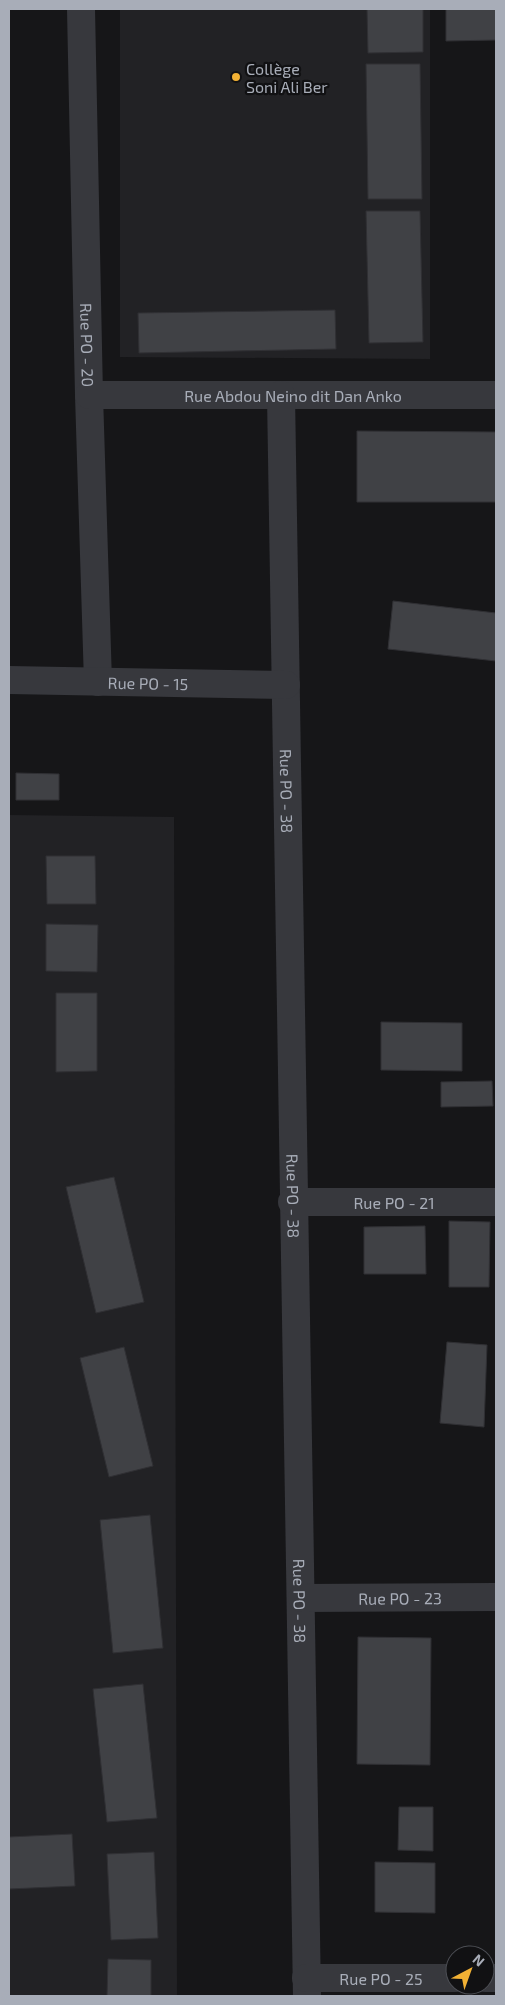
<svg xmlns="http://www.w3.org/2000/svg" width="505" height="2005" font-family="'Exo 2',sans-serif">
  <style>
    .built { fill: #222225 }
    .building { fill: #404145; stroke: #303034 }
    .lines { fill: none; stroke-linecap: round; stroke-linejoin: round }
    .minor { stroke: #37383d; stroke-width: 28 }
    .poi-dot { fill: #f2b134; stroke: #111113; stroke-width: 2 }
    .labels { text-anchor: middle; dominant-baseline: central; stroke-width: 4.5; stroke-linejoin: round; paint-order: stroke }
    .poi-label { font-size: 16px; fill: #a8adb8; stroke: #111113; text-anchor: start }
    .street-label { font-size: 16px; fill: #a8adb8; stroke: #111113 }
  </style>
  <rect width="100%" height="100%" fill="#161618"/>
  <path class="built" d="M120,9H430V359L120,357Z
    M9,815L174,817L177,1996H9Z"/>
  <path class="building" d="M367,9H423V52L368,53Z
    M446,9H496V40L446,41Z
    M366,64H420L422,199H368Z
    M366,211H420L423,342L369,343Z
    M335,310L336,349L139,353L138,313Z
    M357,431L496,432V502H357Z
    M393,601L496,613V661L388,649Z
    M16,773L59,774V800H16Z
    M46,856H95L96,904H47Z
    M46,924L98,925L97,972L46,971Z
    M56,993H97V1071L56,1072Z
    M381,1022L462,1023V1071L381,1070Z
    M492,1081L493,1106L441,1107V1082Z
    M114,1177L144,1302L96,1313L66,1187Z
    M449,1221L490,1222L489,1287H449Z
    M425,1226L426,1274H364V1227Z
    M447,1342L487,1345L484,1427L440,1423Z
    M124,1347L153,1466L109,1477L80,1358Z
    M150,1515L163,1648L113,1653L100,1520Z
    M358,1637L431,1638L430,1765L357,1764Z
    M143,1684L157,1818L107,1822L93,1689Z
    M399,1807H433V1851L398,1850Z
    M72,1834L75,1886L9,1889V1837Z
    M154,1852L158,1938L111,1940L107,1854Z
    M375,1862L435,1863V1913L375,1912Z
    M108,1959L151,1960V1996H107Z"/>
  <g class="lines">
    <g class="minor">
      <path id="s1" d="M81,9L89,395L98,682"/>
      <path id="s2" d="M89,395H496"/>
      <path id="s3" d="M281,395L307,1996"/>
      <path id="s4" d="M9,680L286,685"/>
      <path id="s5" d="M292,1202H496"/>
      <path id="s6" d="M302,1598L496,1597"/>
      <path id="s7" d="M306,1978H455"/>
      <path d="M485,1978H496"/>
    </g>
  </g>
  <circle class="poi-dot" cx="236" cy="77" r="5"/>
  <g class="labels">
    <g class="poi-label">
      <text x="246" y="68">Collège<tspan x="246" dy="18">Soni Ali Ber</tspan></text>
    </g>
    <g class="street-label">
      <text stroke="none"><textPath href="#s1" startOffset="336">Rue PO - 20</textPath></text>
      <text stroke="none"><textPath href="#s2" startOffset="204">Rue Abdou Neino dit Dan Anko</textPath></text>
      <text stroke="none"><textPath href="#s4" startOffset="139">Rue PO - 15</textPath></text>
      <text stroke="none"><textPath href="#s3" startOffset="396">Rue PO - 38</textPath></text>
      <text stroke="none"><textPath href="#s3" startOffset="801">Rue PO - 38</textPath></text>
      <text stroke="none"><textPath href="#s5" startOffset="102">Rue PO - 21</textPath></text>
      <text stroke="none"><textPath href="#s6" startOffset="98">Rue PO - 23</textPath></text>
      <text stroke="none"><textPath href="#s3" startOffset="1206">Rue PO - 38</textPath></text>
      <text stroke="none"><textPath href="#s7" startOffset="75">Rue PO - 25</textPath></text>
    </g>
  </g>
  <rect width="505" height="2005" fill="none" stroke="#a8adb8" stroke-width="20"/>
  <g transform="translate(470 1970) rotate(41)"><circle r="24" fill="#111113" stroke="#4d4f55"/>
  <path d="M0-4L9 19L0 12L-9 19Z" fill="#f2b134"/>
  <text y="-8" font-size="14" font-weight="bold" text-anchor="middle" fill="#a8adb8">N</text>
  </g>
</svg>
